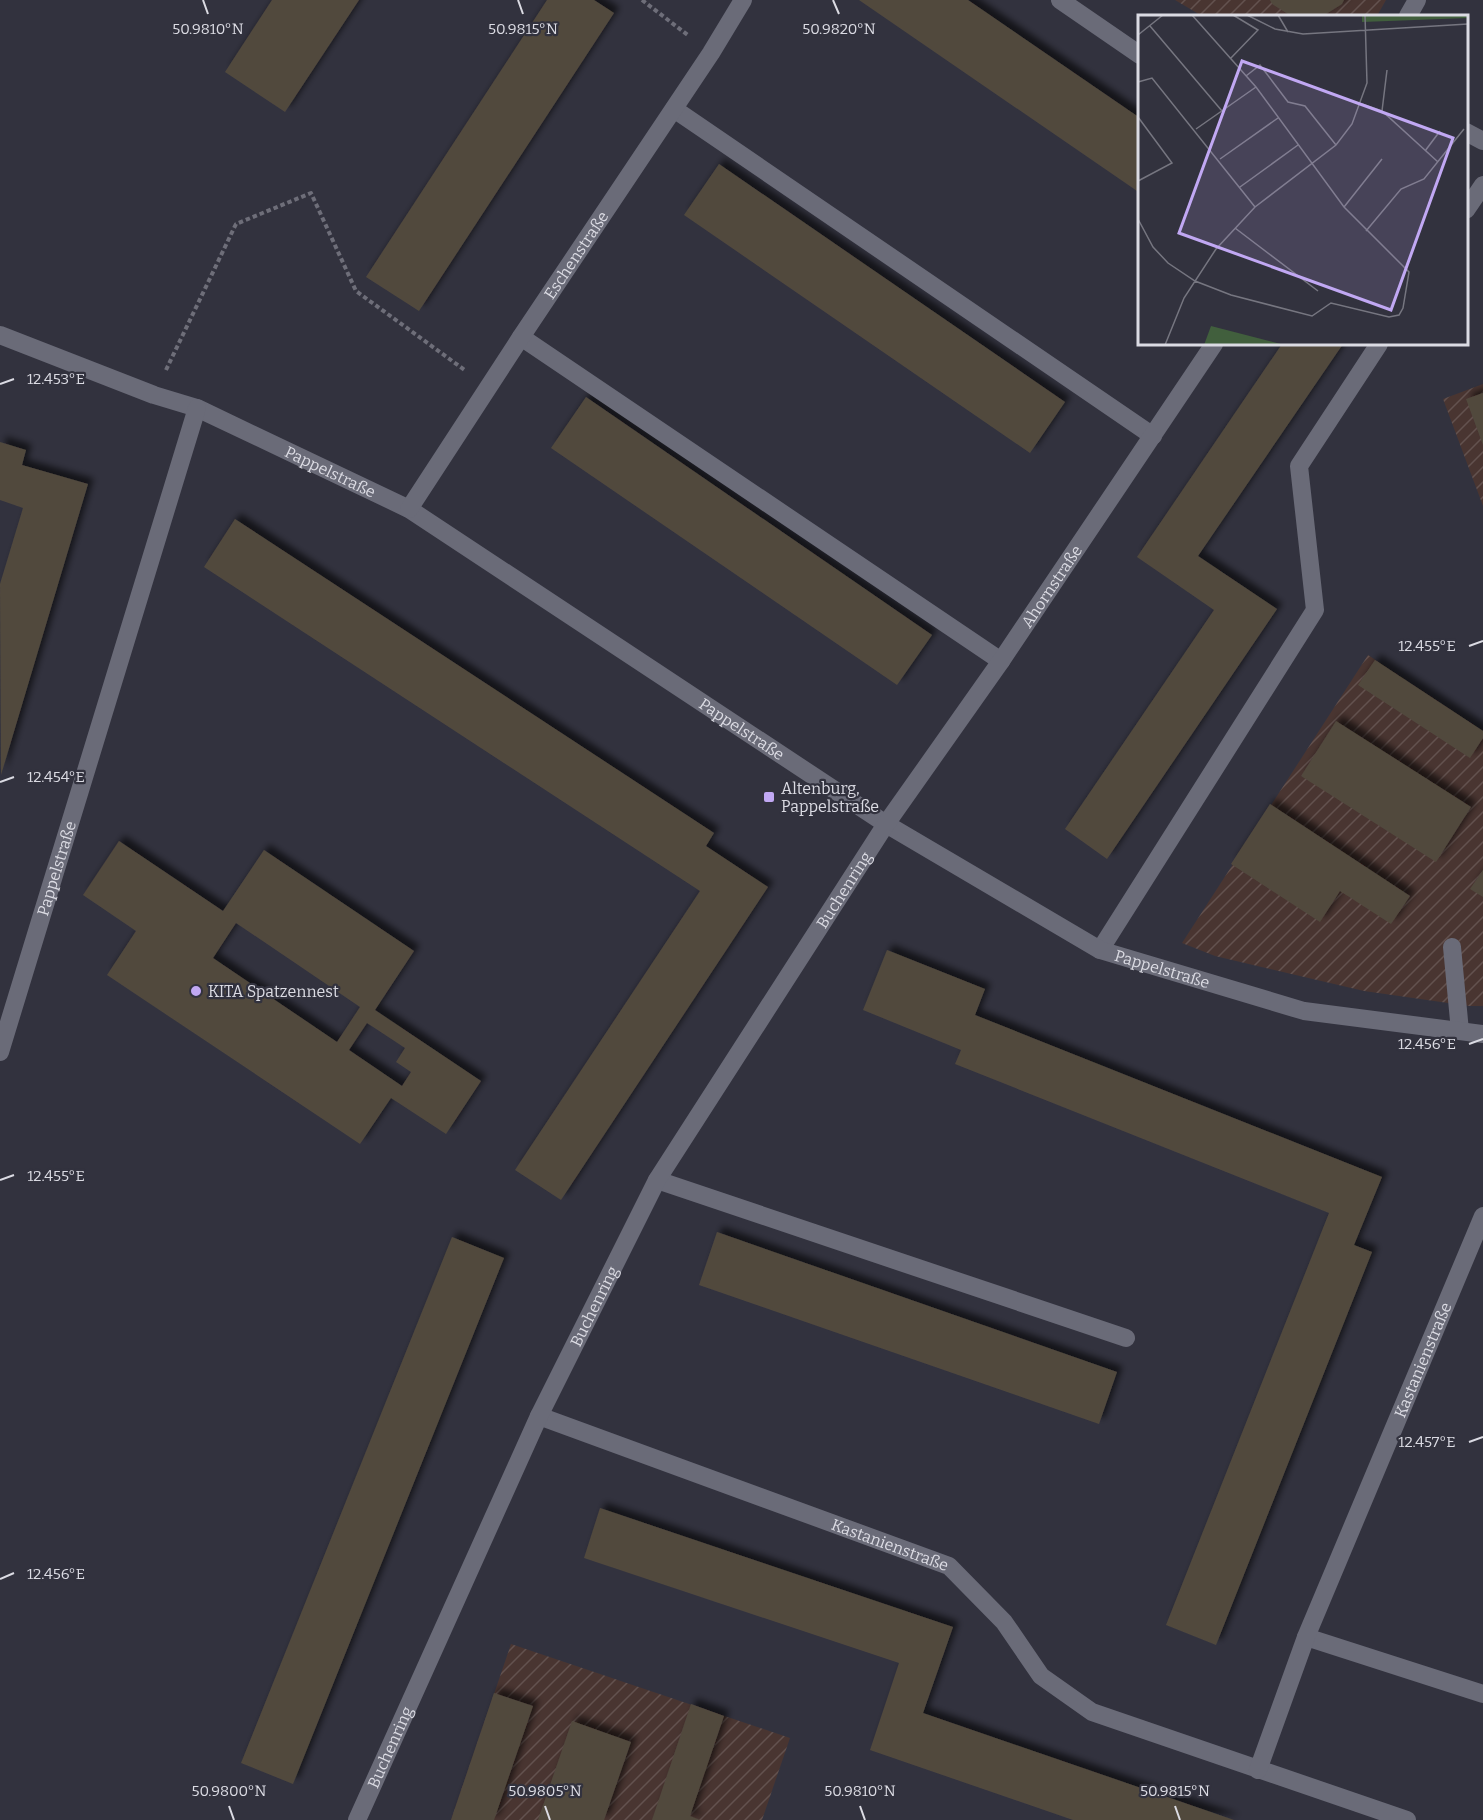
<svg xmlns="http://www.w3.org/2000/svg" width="1483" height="1820" font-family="Bitter,serif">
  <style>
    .industrial { fill: url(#industrial-furrows) }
    .building { fill: #51493e; fill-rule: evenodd; filter: url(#shadow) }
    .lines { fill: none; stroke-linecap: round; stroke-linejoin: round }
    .path { stroke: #6e6e79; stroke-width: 4; stroke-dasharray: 4.5 3; stroke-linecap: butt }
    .lane { stroke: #6a6b78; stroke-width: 18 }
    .street { stroke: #6a6b78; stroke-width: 18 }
    .ticks { fill: none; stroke: #dbdbe3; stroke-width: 2 }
    .poi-dot { fill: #c1a8f3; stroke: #32323e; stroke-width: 2 }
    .labels { text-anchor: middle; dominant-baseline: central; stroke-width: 4.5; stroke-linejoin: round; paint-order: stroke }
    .street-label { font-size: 16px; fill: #dbdbe3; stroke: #32323e }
    .poi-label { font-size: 16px; fill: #dbdbe3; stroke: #32323e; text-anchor: start }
    .inset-road { fill: none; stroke: #767680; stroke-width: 1.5 }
    .view { fill: #c1a8f3; fill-opacity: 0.15; stroke: #c1a8f3; stroke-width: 3 }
    .inset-edge { fill: none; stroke: #dbdbe3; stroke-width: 3 }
    .ticks-label { font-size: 15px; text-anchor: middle; fill: #dbdbe3; stroke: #32323e; stroke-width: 4.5; stroke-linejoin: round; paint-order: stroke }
  </style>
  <defs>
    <pattern id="industrial-furrows" width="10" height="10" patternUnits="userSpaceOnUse" patternTransform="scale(1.5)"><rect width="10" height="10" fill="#493531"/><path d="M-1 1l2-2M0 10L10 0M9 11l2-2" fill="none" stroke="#63524f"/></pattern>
    <filter id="shadow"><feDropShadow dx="5.5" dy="-5.5" stdDeviation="3" flood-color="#0009"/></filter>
  </defs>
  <rect width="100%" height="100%" fill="#32323e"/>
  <path class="industrial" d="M1175,0H1386L1377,16H1202Z
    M1483,384V506L1443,399Z
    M1368,655L1483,731V1006H1469L1364,991L1215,956L1182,943Z
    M511,1644L790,1738L762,1820H451Z"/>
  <path class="building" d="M272,0H359L285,112L225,72Z
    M547,0H594L614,13L419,311L366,277Z
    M859,0H968L1140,118V193Z
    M1270,0H1344L1342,4L1323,16H1291L1272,4Z
    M719,164L1065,402L1030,453L684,215Z
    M1282,344H1343L1198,556L1277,609L1107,859L1065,829L1214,610L1137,557Z
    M1483,393V445L1466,399Z
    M586,397L932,635L897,685L551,448Z
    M0,442L26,450L22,465L88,484L1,775L0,584L23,508L0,500Z
    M235,519L714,833L706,846L768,887L561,1200L515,1170L700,891L204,567Z
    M1375,660L1483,731V738L1470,758L1358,685Z
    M1336,721L1471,807L1436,862L1301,776Z
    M1270,804L1410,896L1391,924L1340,891L1320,922L1231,864Z
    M119,841L223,911L264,850L414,951L375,1010L481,1081L446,1134L391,1098L360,1144L107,975L136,931L83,895ZM236,923L360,1007L337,1042L213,958ZM367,1023L405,1048L396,1062L411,1072L402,1086L349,1050Z
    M1483,870V897L1470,889Z
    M887,950L985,989L975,1015L1382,1177L1354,1245L1372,1252L1216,1645L1166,1625L1329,1213L955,1064L961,1050L863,1010Z
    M717,1232L1117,1372L1099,1424L699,1285Z
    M452,1237L504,1258L293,1784L241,1763Z
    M600,1508L953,1627L923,1713L1234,1820H1073L870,1750L899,1663L584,1558Z
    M494,1693L533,1706L494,1820H451Z
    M691,1704L724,1716L690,1816L700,1820H652Z
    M572,1721L631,1742L604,1820H538Z"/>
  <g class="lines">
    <path class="path" d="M642,0L689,36
      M166,370L236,224L311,193L356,291L466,371"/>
    <path class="lane" d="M674,109L1153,436
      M1466,132L1483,141
      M1466,210L1483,185
      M521,337L1001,661
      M1452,947L1460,1031
      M1100,950L1315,610L1299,466L1379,344
      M1306,1637L1483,1694"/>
    <g class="street">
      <path d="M1060,0L1140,55"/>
      <path d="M1408,16L1417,0"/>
      <path id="s1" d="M0,335L154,395L197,408L409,509L886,824L1100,950L1304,1011L1483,1034"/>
      <path id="s2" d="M409,509L521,337L711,53L743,0"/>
      <path id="s3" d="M0,1052L197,408"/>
      <path d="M657,1180L1126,1338"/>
      <path id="s4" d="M539,1416L949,1566L1004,1622L1041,1676L1092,1712L1407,1820"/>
      <path id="s5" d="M1258,1770L1306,1637L1483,1216"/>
      <path id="s6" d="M357,1820L539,1416L657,1180L886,824L1001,661L1214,344"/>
    </g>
  </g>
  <path class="ticks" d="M203,0L208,14M518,0L523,14M833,0L839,14M0,384L14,379M1469,646L1483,641M0,782L14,777M1469,1044L1483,1039M0,1180L14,1175M1469,1442L1483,1437M0,1579L14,1573M229,1806L234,1820M545,1806L550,1820M860,1806L865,1820M1175,1806L1180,1820"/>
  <g class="poi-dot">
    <rect x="763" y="791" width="12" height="12" rx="3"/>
    <circle cx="196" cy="991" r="6"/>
  </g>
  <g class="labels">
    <g class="street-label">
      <text stroke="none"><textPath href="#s2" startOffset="304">Eschenstraße</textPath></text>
      <text stroke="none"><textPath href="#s1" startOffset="358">Pappelstraße</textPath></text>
      <text stroke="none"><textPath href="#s6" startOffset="1420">Ahornstraße</textPath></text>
      <text stroke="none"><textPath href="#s1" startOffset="844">Pappelstraße</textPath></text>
      <text stroke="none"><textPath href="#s3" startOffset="192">Pappelstraße</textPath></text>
      <text stroke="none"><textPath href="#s6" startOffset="1052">Buchenring</textPath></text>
      <text stroke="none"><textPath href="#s1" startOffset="1330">Pappelstraße</textPath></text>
      <text stroke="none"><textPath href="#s6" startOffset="566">Buchenring</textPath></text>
      <text stroke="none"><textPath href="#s5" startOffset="442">Kastanienstraße</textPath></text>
      <text stroke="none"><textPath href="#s4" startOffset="374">Kastanienstraße</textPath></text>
      <text stroke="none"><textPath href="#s6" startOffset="80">Buchenring</textPath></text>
    </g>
    <g class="poi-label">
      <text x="781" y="788">Altenburg,<tspan x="781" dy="18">Pappelstraße</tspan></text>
      <text x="208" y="991">KITA Spatzennest</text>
    </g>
  </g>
  <g transform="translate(1138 15)">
    <rect width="330" height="330" fill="#32323e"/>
    <path d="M224,0H330V3L224,7ZM73,311L147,330H66Z" fill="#415f3d"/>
    <path class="inset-road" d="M109,0L137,14L165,19L330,9M140,0L150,17M12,11L84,96M0,20L25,0M92,44L120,15L95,0M108,61L122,50L150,87L167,91L198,130M0,67L14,63L117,192M224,89L244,96L300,147M244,96L249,55M0,102L34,148L0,166M58,114L118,72M287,136L302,116M82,144L140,103M102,172L160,130M206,192L244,144M0,204L15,232L30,248L57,266L93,280L174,301L193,288L251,302L261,300L265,293L271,257L206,192L118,72L54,0M97,213L180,276M228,216L263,174L286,164L326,114M27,330L46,283L78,234L117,192L198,130L214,109L229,68L227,0"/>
    <path class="view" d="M104,46L315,123L253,295L41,218Z"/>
    <rect width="330" height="330" class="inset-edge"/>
  </g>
  <g class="ticks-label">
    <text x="839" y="34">50.9820°N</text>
    <text x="208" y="34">50.9810°N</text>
    <text x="523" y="34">50.9815°N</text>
    <text x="56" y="384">12.453°E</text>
    <text x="1427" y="651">12.455°E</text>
    <text x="56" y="782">12.454°E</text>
    <text x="1427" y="1049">12.456°E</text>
    <text x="56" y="1181">12.455°E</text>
    <text x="1427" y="1447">12.457°E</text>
    <text x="56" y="1579">12.456°E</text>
    <text x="229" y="1796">50.9800°N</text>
    <text x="545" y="1796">50.9805°N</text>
    <text x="860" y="1796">50.9810°N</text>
    <text x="1175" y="1796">50.9815°N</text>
  </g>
</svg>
